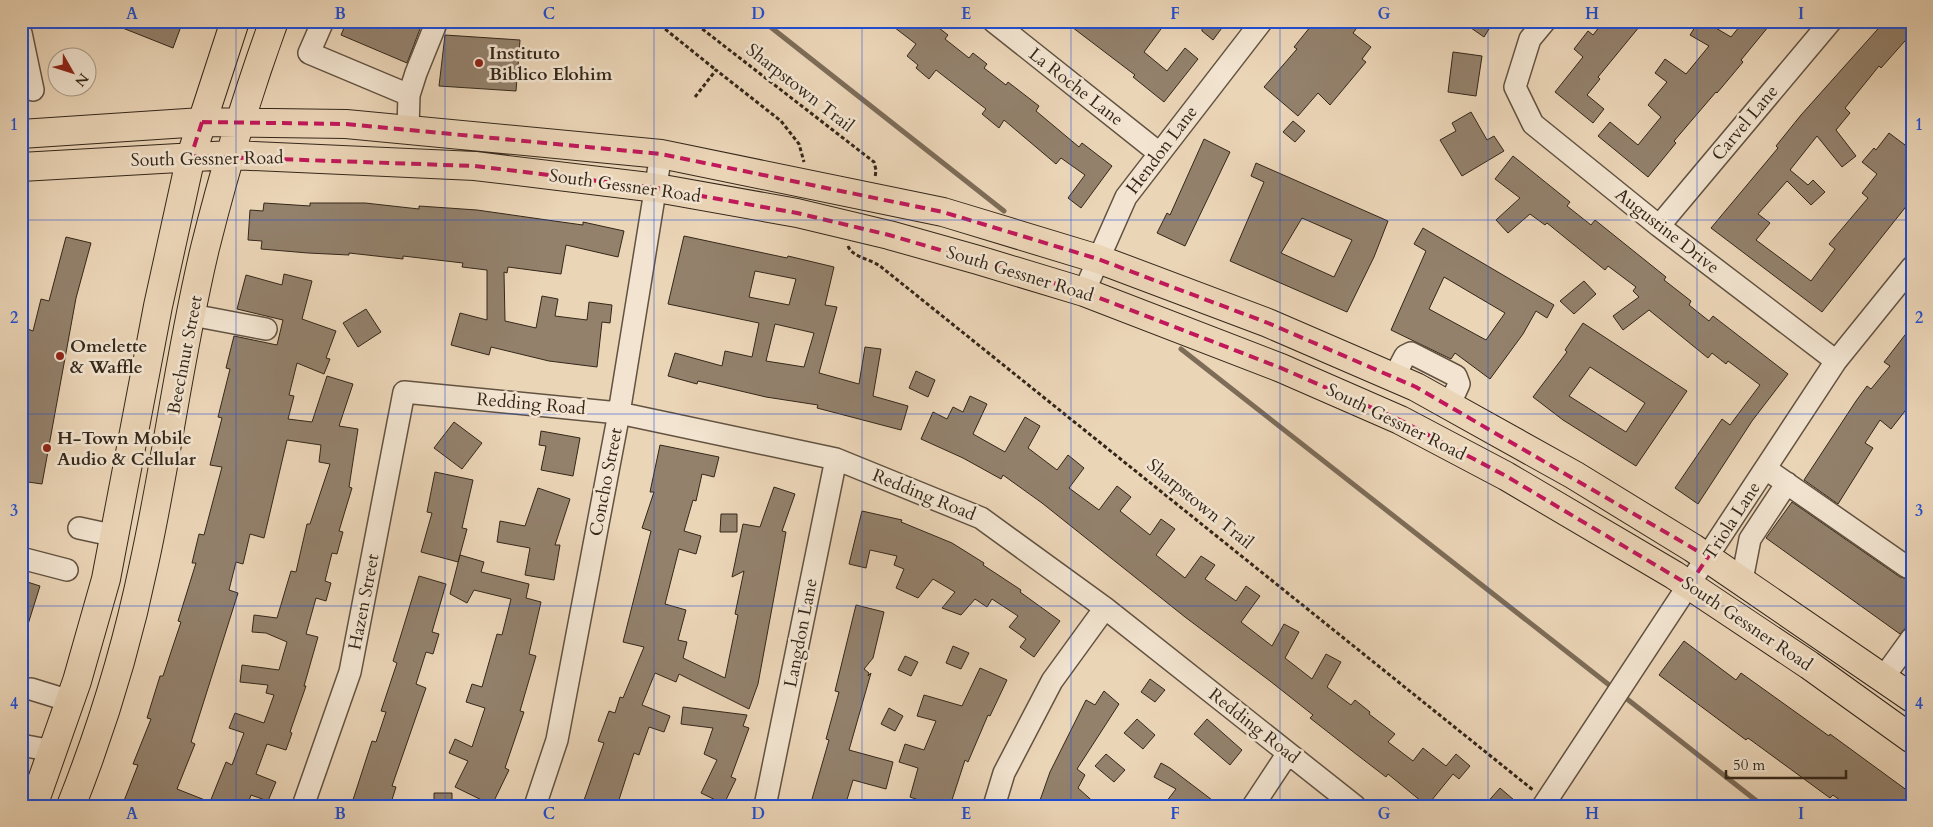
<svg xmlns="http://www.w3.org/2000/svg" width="1933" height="827" font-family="Cardo,serif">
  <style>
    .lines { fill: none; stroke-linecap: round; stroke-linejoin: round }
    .stream { stroke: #7d6c58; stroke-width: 5 }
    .building { fill: #93816c; stroke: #34271a; fill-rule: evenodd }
    .minor-casing { stroke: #625241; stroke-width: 24 }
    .major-casing { stroke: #34271a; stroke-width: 30 }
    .path { stroke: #34271a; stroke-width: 3; stroke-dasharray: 4 2.5; stroke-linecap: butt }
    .minor { stroke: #f2e4d0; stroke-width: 21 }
    .major { stroke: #ebd5b7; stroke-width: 28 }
    .marked { fill: none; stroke: #c2185b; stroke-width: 4; stroke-dasharray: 10 6; stroke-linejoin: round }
    .grid { fill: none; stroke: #1d4ed8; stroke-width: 1; stroke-opacity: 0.55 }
    .poi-dot { fill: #8f2418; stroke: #f2e4d0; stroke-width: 2 }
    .labels { text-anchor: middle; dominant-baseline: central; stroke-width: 5; stroke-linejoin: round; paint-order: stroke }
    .poi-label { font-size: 18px; font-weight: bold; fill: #34271a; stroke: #f2e4d0; text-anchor: start }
    .street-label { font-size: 18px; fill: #34271a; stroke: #f2e4d0 }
    .neatline { fill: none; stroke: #1d4ed8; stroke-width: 2 }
    .grid-label { font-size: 16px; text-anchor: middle; font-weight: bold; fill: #1d4ed8 }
  </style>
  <rect width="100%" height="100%" fill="#ebd5b7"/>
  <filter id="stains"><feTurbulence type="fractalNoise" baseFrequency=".004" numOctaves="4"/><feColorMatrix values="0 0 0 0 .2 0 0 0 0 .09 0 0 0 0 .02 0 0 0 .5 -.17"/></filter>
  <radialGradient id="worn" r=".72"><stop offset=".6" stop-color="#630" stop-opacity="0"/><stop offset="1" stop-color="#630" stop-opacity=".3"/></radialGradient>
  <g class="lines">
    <path class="stream" d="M763,21L1004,211
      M1181,349L1613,688
      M1622,695L1763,806"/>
  </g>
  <path class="building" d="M105,21H183L173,48Z
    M347,21H423L407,63L341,35Z
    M886,21H930L948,35L945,39L969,58L973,53L987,64L984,68L1006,85L1008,82L1039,106L1036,111L1079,147L1082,143L1112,166L1081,208L1068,198L1085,175L1061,158L1056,164L1004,120L999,128L982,114L986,109L936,70L929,79L916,68L918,65L907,56L916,44Z
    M1064,21H1130L1139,29L1145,21H1150L1161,29L1144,52L1167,71L1185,48L1198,59L1164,102L1133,77L1135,75Z
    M1206,21H1227L1213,40L1202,31V26Z
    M1315,21H1362L1353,33L1371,47L1362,59L1366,62L1330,105L1318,93L1298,116L1264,87L1297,49L1294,47Z
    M1461,21H1494L1484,37Z
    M1604,21H1644L1598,77L1600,79L1587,95L1604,109L1593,123L1555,92L1583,57L1574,49L1588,31L1593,35Z
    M1699,21H1704L1731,37L1744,21H1773L1741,60L1743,62L1717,93L1716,92L1674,141L1676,143L1648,177L1598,136L1610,122L1638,145L1661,117L1648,105L1667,82L1655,73L1665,59L1686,74L1709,46L1690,35Z
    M1885,21H1912V33L1881,68L1879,66L1845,108L1850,113L1836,130L1856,156L1842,167L1817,136L1790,170L1808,185L1813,180L1825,192L1811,205L1787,181L1758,214L1770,223L1756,240L1811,281L1835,249L1829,244L1868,198L1862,193L1877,174L1862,162L1874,148L1876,150L1889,133L1905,145L1912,137V199L1822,312L1711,228L1778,148L1776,146L1801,115Z
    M445,35L520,40L516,91L439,86Z
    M1453,52L1482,56L1476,96L1448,92Z
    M1471,112L1487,140L1494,136L1504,151L1462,176L1440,140L1456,131L1452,123Z
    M1293,121L1305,131L1295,142L1283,132Z
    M1204,139L1230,152L1185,246L1157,233L1167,213L1170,215Z
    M1513,156L1570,202L1567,206L1591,225L1595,220L1666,277L1664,280L1691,301L1689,305L1709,321L1713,316L1788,374L1752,421L1698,504L1675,488L1722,419L1730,425L1760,385L1728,361L1726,364L1712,353L1708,358L1649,310L1623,330L1613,316L1639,297L1633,291L1636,287L1608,266L1605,270L1547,223L1545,225L1530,214L1508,233L1496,220L1520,198L1495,179Z
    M1256,163L1388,221L1374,257L1347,312L1230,261L1264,182L1251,176ZM1302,218L1352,240L1334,277L1281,253Z
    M264,203L310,206V203H365L419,209V206L477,210L554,221L583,225V222L624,231L618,257L566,245L561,274L508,267L507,273L504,272L505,321L536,328L542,296L558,299L555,316L587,320L589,302L612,305L610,323L602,322L597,367L549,361L491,347L489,355L451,345L460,313L487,320V270L462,267L463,263L403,256V259L349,253V255L308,253L261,249L262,241L248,240L250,210L263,211Z
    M1423,228L1554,305L1547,318L1536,311L1523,334L1490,379L1455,353L1451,359L1391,330L1426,251L1414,244ZM1444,277L1505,313L1486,340L1429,309Z
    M684,236L787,258L788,256L834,267L825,305L837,307L819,373L859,384L865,347L881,349L873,396L908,406L901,430L817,408L818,405L766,397L698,381L697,384L668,376L675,353L722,366L725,351L752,357L759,323L668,304ZM755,271L796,279L789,305L749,297ZM775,324L814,333L804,367L766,361Z
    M66,237L91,243L76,298L42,484L21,481V347L25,328L33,331L41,299L49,301Z
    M284,274L312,281L302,319L336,331L326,358L330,359L324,374L297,363L289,395L294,396L288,419L312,422L327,376L353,384L339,426L358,429L349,487L352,488L339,531L343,532L337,554L332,553L325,581L331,583L326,601L316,598L306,634L318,637L304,686H306L290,732L292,733L286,750L267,744L256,774L276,782L268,801L251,795L247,806H122L138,765L133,764L151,719L147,718L160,676H163L181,622L178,621L196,563H192L199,534L204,535L222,467L210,465L222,418L218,417L230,369L226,368L234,336L277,345L283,320L237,309L246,275L282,285ZM287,440L321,445L319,462L330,464L310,524H307L296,572L291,571L277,618L254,615L252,632L266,633L287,642L279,670L242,665L240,682L268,685L266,693L274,695L264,723L235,713L229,728L244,733L232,765L226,762L210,802L177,789L195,744L191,742L238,593L229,590L236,562L243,564L250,534L264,538Z
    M1584,281L1596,294L1574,314L1560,301Z
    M366,309L381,332L358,347L343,323Z
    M1583,323L1687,391L1636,466L1563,420L1533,397L1567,352L1565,350ZM1590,367L1645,403L1626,432L1569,396Z
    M1912,326V377L1905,385L1912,390V402L1891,429L1880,420L1865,443L1873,448L1838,504L1804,480L1856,401L1867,386L1871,389L1890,366L1884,362Z
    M916,371L935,380L928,397L909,388Z
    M970,396L987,404L973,434L1005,452L1025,417L1040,426L1028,448L1057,470L1068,455L1084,468L1069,488L1099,510L1117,486L1131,497L1120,511L1150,535L1161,519L1175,529L1156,555L1185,578L1201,556L1215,565L1205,579L1236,601L1246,586L1260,596L1241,622L1272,646L1284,624L1299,632L1285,658L1312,679L1326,654L1341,662L1327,687L1351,705L1355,700L1370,712L1369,714L1395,734L1388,742L1413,761L1423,748L1446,766L1456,754L1470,766L1459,779L1453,774L1427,806L1388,774L1386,777L1356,754L1310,718L1313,715L1270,681L1185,617L1042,503L1003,475L1001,479L963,458L921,439L933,412L947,419L953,407L963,412Z
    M454,422L482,443L462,469L434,448Z
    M541,431L580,438L573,476L541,470L546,446L539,445Z
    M660,445L719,457L714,477L702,474L696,501L693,500L684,531L701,536L696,554L679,549L665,604L686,610L678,640L687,642L683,658L725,678L738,615L735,614L744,571L732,577L743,524L760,527L774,487L795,494L782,531L786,532L758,684L749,709L679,674L676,682L655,673L642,705L670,716L664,732L649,727L639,755L634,753L617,806H582L604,743L598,741L609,711L615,713L620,697L623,698L644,647L623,642L651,531L642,528L654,492H650Z
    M435,472L473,480L462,528L467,529L458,562L421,552L432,513L427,512Z
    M538,488L570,499L555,545H560L554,580L525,575L530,548L497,542L500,521L525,526Z
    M1792,502L1900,577L1912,580V621L1900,634L1766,538Z
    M862,511L902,520L901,522L952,543L984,563L983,565L1021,590L1020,592L1060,621L1034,657L1020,647L1026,639L1009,627L1018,616L992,599L987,607L975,599L961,615L942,608L955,592L933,579L918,598L896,588L904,569L894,565L897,556L870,550L866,568L849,564Z
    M721,514H737V532H720Z
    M460,555L484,562L481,572L529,584L526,598L541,602L529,654L536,656L520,711L524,712L505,768L509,770L492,805L455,787L468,761L449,753L455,739L472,747L485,708L466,702L472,684L482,687L497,634L502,635L511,599L474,590L467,603L450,594Z
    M419,576L446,584L432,632L439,634L433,654L426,652L416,684L426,688L392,786L396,787L391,803L383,801L381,806H351L372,741L376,742L386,712L381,711L397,663L393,661Z
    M21,580L40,586L24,637H21Z
    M856,605L884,612L873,658L864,669L869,673L868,676L871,673L849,750L893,762L886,789L853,780L845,806H810L829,740L826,739L839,692L835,691Z
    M1684,641L1736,680L1741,673L1829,736L1830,734L1912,794V806H1848L1833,795L1830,798L1748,738L1746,740L1659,675Z
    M953,646L969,653L961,669L946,663Z
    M905,656L918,662L911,676L898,670Z
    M980,668L1007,680L990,716L988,715L968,762L965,760L950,806H936L910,797L918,768L899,762L905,744L924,750L936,721L917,716L924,695L962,706Z
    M1150,679L1165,690L1155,702L1141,692Z
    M1104,691L1119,704L1077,769L1085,775L1078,788L1098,806H1038L1050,772L1086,700L1095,705Z
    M683,707L747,715L743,726L749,728L731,777L736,779L724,804L701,793L717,760L704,754L713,728L681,724Z
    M889,708L903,716L895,731L881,724Z
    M1137,719L1155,735L1143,749L1124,733Z
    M1207,719L1242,750L1230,765L1194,734Z
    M1106,754L1125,770L1114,782L1095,766Z
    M1161,763L1170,768L1220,806H1163L1176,789L1154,777Z
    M1500,788L1521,806H1484Z
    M434,793H452V806H434Z"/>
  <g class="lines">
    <defs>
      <path id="minor" d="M323,21L309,53L409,95
        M993,21L1159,153
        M1545,21L1530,39L1515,87L1533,124L1659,226L1836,361
        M21,33L33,90
        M408,129L409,95L416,73L437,21
        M1659,226L1831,21
        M1084,292L1126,197L1262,21
        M192,315L266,329
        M1394,377L1405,356L1411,353L1456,376L1459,384L1449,406
        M1766,469L1907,567
        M79,528L116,536
        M21,558L67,570
        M1742,580L1750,539L1787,483
        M1883,678L1912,638
        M31,689L70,701
        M21,745L53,751
        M303,806L350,672L404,392L619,413L836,459L981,518L1105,608L1355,806
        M535,806L557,740L619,413L661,154
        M765,806L836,459
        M994,806L1004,773L1052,681L1105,608
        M1253,806L1288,753
        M1543,806L1836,361L1912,267"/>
      <path id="major" d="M21,134L202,122L346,124L661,154L943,212L1098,259L1268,323L1416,387L1574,475L1693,548L1912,698
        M21,167L231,155L475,166L657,188L797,213L889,235L978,260L1084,292L1281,368L1400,420L1506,476L1674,575L1809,665L1912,739
        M33,806L77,681L106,579L158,306L191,156L235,21
        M71,806C102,728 127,646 144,564C167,459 180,352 205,248C224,172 247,95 274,21"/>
    </defs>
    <use href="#minor" class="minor-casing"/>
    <use href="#major" class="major-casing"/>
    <path class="path" d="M655,21L716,70
      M692,21L874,162L876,170L875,178
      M695,97L716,70L781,121L799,144L804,162
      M848,246C852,257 870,259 880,266L1533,790"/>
    <use href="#minor" class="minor"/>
    <use href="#major" class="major"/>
  </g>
  <path class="marked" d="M202,122L346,124L661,154L943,212L1098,259L1268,323L1416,387L1708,557L1689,585L1506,476L1400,420L1281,368L1084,292L889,235L797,213L657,188L475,166L191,156Z"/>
  <path class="grid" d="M236,21V806M445,21V806M654,21V806M862,21V806M1071,21V806M1280,21V806M1488,21V806M1697,21V806M21,220H1912M21,414H1912M21,606H1912"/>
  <g class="poi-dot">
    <circle cx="479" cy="63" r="5"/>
    <circle cx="60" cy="356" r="5"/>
    <circle cx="47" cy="448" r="5"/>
  </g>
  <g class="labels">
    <g class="poi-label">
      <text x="489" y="53">Instituto<tspan x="489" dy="21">Biblico Elohim</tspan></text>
      <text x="70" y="346">Omelette<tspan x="70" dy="21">&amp; Waffle</tspan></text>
      <text x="57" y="438">H-Town Mobile<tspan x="57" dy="21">Audio &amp; Cellular</tspan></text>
    </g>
    <g class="street-label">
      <text transform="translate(1076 87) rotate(38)">La Roche Lane</text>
      <text transform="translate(800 88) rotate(38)">Sharpstown Trail</text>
      <text transform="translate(1745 123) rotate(-50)">Carvel Lane</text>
      <text transform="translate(1162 150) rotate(-53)">Hendon Lane</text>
      <text transform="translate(207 159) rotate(-1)">South Gessner Road</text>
      <text transform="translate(625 186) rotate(8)">South Gessner Road</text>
      <text transform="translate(1667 231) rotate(38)">Augustine Drive</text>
      <text transform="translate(1020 274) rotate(17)">South Gessner Road</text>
      <text transform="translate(185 355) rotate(-79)">Beechnut Street</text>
      <text transform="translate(531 404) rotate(5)">Redding Road</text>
      <text transform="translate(1396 422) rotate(26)">South Gessner Road</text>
      <text transform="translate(606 482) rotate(-79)">Concho Street</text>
      <text transform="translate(924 495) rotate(22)">Redding Road</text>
      <text transform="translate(1200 504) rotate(39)">Sharpstown Trail</text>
      <text transform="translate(1732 521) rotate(-57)">Triola Lane</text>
      <text transform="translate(364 602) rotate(-79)">Hazen Street</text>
      <text transform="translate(1747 624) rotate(34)">South Gessner Road</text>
      <text transform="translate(801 633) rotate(-79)">Langdon Lane</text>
      <text transform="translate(1254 726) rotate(38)">Redding Road</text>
    </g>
  </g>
  <rect width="1933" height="827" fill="none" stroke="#ebd5b7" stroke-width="55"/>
  <g transform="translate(72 72) rotate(129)"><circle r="24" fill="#f2e4d0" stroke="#a69887"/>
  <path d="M0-4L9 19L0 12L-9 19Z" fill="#8f2418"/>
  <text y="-8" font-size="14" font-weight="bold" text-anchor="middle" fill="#34271a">N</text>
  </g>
  <path d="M1726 770v8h120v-8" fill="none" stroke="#34271a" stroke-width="2.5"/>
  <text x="1733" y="770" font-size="15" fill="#34271a" stroke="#f2e4d0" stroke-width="4" paint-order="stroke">50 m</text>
  <rect x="28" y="28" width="1878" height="772" class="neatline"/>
  <g class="grid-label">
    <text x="132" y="19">A</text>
    <text x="340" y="19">B</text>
    <text x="549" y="19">C</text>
    <text x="758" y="19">D</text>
    <text x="966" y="19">E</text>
    <text x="1175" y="19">F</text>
    <text x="1384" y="19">G</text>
    <text x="1592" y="19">H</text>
    <text x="1801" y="19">I</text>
    <text x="14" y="130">1</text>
    <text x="1919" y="130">1</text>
    <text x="14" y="323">2</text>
    <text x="1919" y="323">2</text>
    <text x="14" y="516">3</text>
    <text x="1919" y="516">3</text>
    <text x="14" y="709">4</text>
    <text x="1919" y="709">4</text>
    <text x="132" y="819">A</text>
    <text x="340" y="819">B</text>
    <text x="549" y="819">C</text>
    <text x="758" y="819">D</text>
    <text x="966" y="819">E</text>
    <text x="1175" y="819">F</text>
    <text x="1384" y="819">G</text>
    <text x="1592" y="819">H</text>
    <text x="1801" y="819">I</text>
  </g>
  <rect width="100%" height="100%" filter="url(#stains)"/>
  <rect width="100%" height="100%" fill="url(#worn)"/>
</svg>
